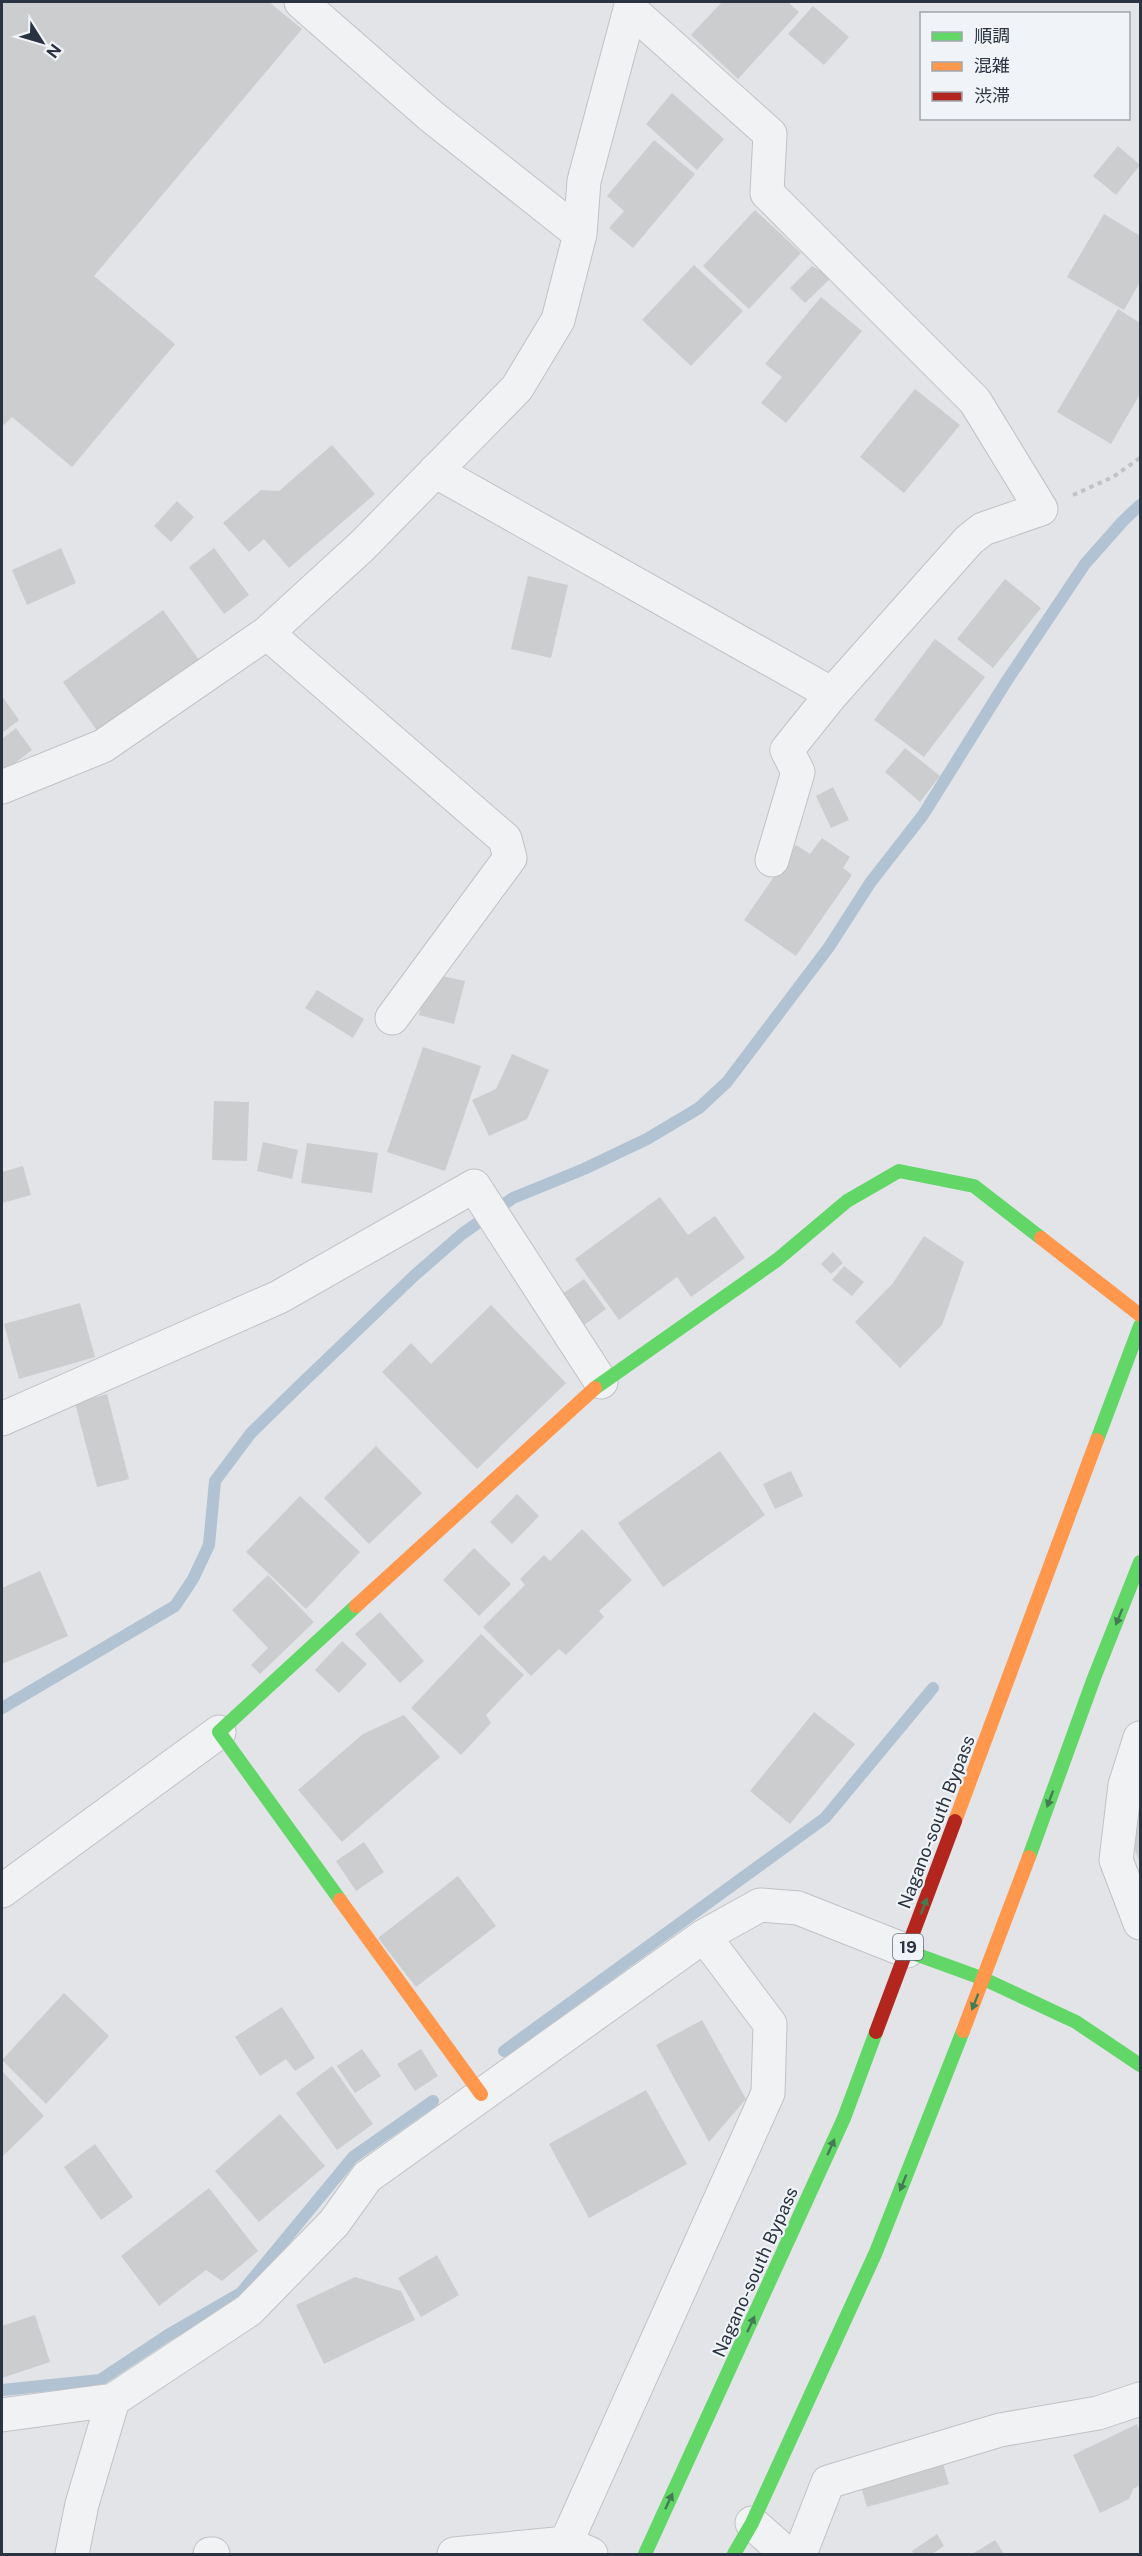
<svg xmlns="http://www.w3.org/2000/svg" width="1142" height="2556" font-family="'Public Sans','Noto Sans JP',sans-serif">
  <style>
    .lines { fill: none; stroke-linecap: round; stroke-linejoin: round }
    .stream { stroke: #b1c2d2; stroke-width: 12 }
    .building { fill: #cbcdcf }
    .street-casing { stroke: #c0c2c5; stroke-width: 35 }
    .path { stroke: #c0c3c6; stroke-width: 4; stroke-dasharray: 4.5 4.5; stroke-linecap: butt }
    .street { stroke: #f1f2f4; stroke-width: 33 }
    .fast { stroke: #63d668; stroke-width: 14 }
    .slow { stroke: #ff974d; stroke-width: 14 }
    .jam { stroke: #b3261e; stroke-width: 14 }
    .oneway { fill: #437c53 }
    .labels { text-anchor: middle; dominant-baseline: central; stroke-width: 4.5; stroke-linejoin: round; paint-order: stroke }
    .shield { fill: #f0f3f7; stroke: #656d78; stroke-width: 1.5 }
    .shield-label { font-size: 16px; font-weight: bold; fill: #293341 }
    .street-label { font-size: 18px; fill: #293341; stroke: #f0f3f7 }
  </style>
  <rect width="100%" height="100%" fill="#e2e4e7"/>
  <g class="lines">
    <path class="stream" d="M2,1708L175,1606L193,1579L209,1545L215,1481L251,1433L298,1387L415,1275L462,1234L513,1198L584,1169L647,1139L699,1108L727,1082L829,947L870,883L923,815L1006,682L1085,564L1123,521L1140,505
      M504,2051L825,1818L933,1688
      M2,2390L100,2380L168,2335L241,2293L353,2157L433,2101"/>
  </g>
  <path class="building" d="M2,2H269L302,29L94,276L175,344L72,467L12,417L4,425L2,423Z
    M722,2H788L799,12L738,79L691,35Z
    M813,6L849,37L824,65L788,34Z
    M672,93L724,139L697,170L646,124Z
    M654,140L695,174L633,248L609,228L624,211L607,196Z
    M1118,146L1140,165L1116,195L1093,176Z
    M755,210L801,253L749,309L703,266Z
    M1104,214L1140,236V282L1124,310L1067,277Z
    M694,265L743,311L691,366L642,320Z
    M812,266L832,277L805,303L790,288Z
    M821,297L862,331L786,423L761,403L782,377L765,364Z
    M1118,309L1140,323V394L1111,444L1057,412Z
    M915,389L960,425L904,493L860,457Z
    M332,445L375,494L289,568L264,539L249,552L223,523L261,490L279,491Z
    M177,501L194,517L171,542L154,526Z
    M61,548L76,583L27,605L12,570Z
    M214,548L249,595L224,614L189,567Z
    M528,576L568,585L551,658L511,649Z
    M1005,579L1041,608L993,668L957,639Z
    M163,610L199,660L98,732L63,682Z
    M935,639L985,677L924,757L874,720Z
    M2,696L19,720L2,733Z
    M16,728L32,750L2,773V739Z
    M905,748L940,776L920,802L885,772Z
    M833,787L849,820L831,828L816,796Z
    M822,838L850,857L843,868L852,875L796,956L744,920L796,845L810,854Z
    M429,973L465,981L454,1024L419,1015Z
    M317,990L364,1019L353,1038L305,1008Z
    M423,1047L481,1066L445,1171L387,1152Z
    M512,1054L549,1070L527,1119L489,1136L472,1100L496,1089Z
    M214,1101L249,1102L247,1161L212,1160Z
    M263,1142L298,1150L292,1179L257,1171Z
    M307,1143L378,1153L372,1193L301,1183Z
    M23,1166L31,1195L2,1203V1172Z
    M660,1197L688,1235L715,1216L745,1258L691,1297L677,1277L619,1320L575,1259Z
    M924,1236L964,1262L942,1325L900,1368L855,1322L893,1283Z
    M833,1252L843,1263L831,1274L821,1264Z
    M844,1266L864,1282L852,1296L832,1280Z
    M584,1279L606,1309L580,1328L558,1297Z
    M80,1303L95,1357L19,1379L4,1324Z
    M491,1305L566,1383L477,1469L382,1372L411,1343L431,1364Z
    M107,1394L129,1479L97,1487L75,1403Z
    M376,1446L422,1493L369,1544L324,1498Z
    M720,1451L765,1515L663,1587L618,1523Z
    M791,1471L803,1496L775,1509L763,1484Z
    M517,1494L539,1516L512,1544L490,1522Z
    M300,1496L360,1552L306,1609L246,1552Z
    M582,1529L632,1580L599,1611L604,1617L566,1655L559,1649L531,1676L483,1627L525,1585L520,1579L544,1555L550,1561Z
    M474,1548L511,1584L479,1616L443,1580Z
    M40,1571L68,1636L2,1664V1588Z
    M268,1575L314,1622L260,1674L251,1665L268,1648L232,1610Z
    M380,1612L424,1661L400,1683L355,1634Z
    M481,1634L524,1675L486,1715L491,1723L461,1755L411,1708Z
    M342,1641L367,1664L339,1693L315,1670Z
    M814,1712L855,1744L790,1824L750,1791Z
    M404,1715L440,1757L342,1842L298,1790L363,1734Z
    M1136,1808L1140,1811V1863L1131,1840Z
    M364,1842L384,1872L356,1891L336,1861Z
    M458,1876L496,1926L416,1987L378,1938Z
    M64,1993L109,2036L46,2104L2,2060Z
    M282,2007L315,2058L295,2071L286,2059L260,2076L235,2037Z
    M702,2020L746,2099L709,2142L656,2045Z
    M362,2049L381,2076L355,2093L337,2066Z
    M421,2049L438,2076L415,2091L397,2064Z
    M332,2066L373,2124L337,2150L296,2093Z
    M2,2071L44,2116L2,2157Z
    M646,2090L687,2164L589,2218L549,2144Z
    M280,2114L325,2166L259,2222L215,2171Z
    M95,2144L133,2197L101,2220L64,2167Z
    M209,2188L258,2251L222,2281L206,2270L159,2306L121,2256Z
    M437,2255L459,2295L421,2317L398,2278Z
    M355,2277L401,2291L415,2320L324,2364L296,2305Z
    M35,2315L50,2362L2,2378V2326Z
    M1137,2424L1140,2431V2485L1133,2489L1129,2499L1100,2513L1073,2455Z
    M941,2457L949,2484L867,2507L859,2480Z
    M937,2534L944,2546L932,2554H914L912,2551Z
    M995,2540L1004,2554H972Z"/>
  <g class="lines">
    <defs>
      <path id="street" d="M301,2L431,116L580,234
        M630,9L770,134L767,193L975,401L1041,509L983,529L969,540L832,694
        M435,471L832,694L787,750L798,772L772,860
        M267,633L505,839L510,858L392,1018
        M2,787L103,746L267,633L362,546L517,388L558,320L580,234L584,181L632,2
        M2,1419L279,1297L474,1186L601,1382
        M1140,1738L1125,1785L1116,1860L1140,1923
        M2,1891L219,1732
        M2,2415L113,2400
        M752,2523L787,2554
        M72,2554L82,2504L113,2400L249,2310L334,2223L367,2177L704,1936L760,1905L798,1908L907,1951
        M210,2554H213
        M454,2554L566,2543L591,2554
        M561,2554L768,2093L770,2024L704,1936
        M800,2554L828,2482L1000,2430L1098,2413L1140,2399"/>
    </defs>
    <use href="#street" class="street-casing"/>
    <path class="path" d="M1073,495L1113,477L1140,458"/>
    <use href="#street" class="street"/>
    <path class="fast" d="M595,1388L777,1260L847,1201L899,1171L974,1186L1041,1238
      M1097,1440L1140,1326
      M1029,1857L1094,1678L1140,1562
      M340,1900L219,1732L356,1606
      M907,1951L984,1979L1076,2022L1140,2065
      M645,2554L844,2118L876,2032
      M734,2554L752,2523L876,2252L963,2031"/>
    <path class="slow" d="M1041,1238L1140,1315
      M356,1606L595,1388
      M955,1821L1097,1440
      M340,1900L481,2094
      M963,2031L1029,1857"/>
    <path class="jam" d="M876,2032L955,1821"/>
  </g>
  <defs><path id="oneway-solid" d="M-6-.8H1V-3.2L6.5 0L1 3.2V.8H-6Z" transform="scale(1.5)"/></defs>
  <g class="oneway">
    <use href="#oneway-solid" transform="translate(1119 1617) rotate(112)"/>
    <use href="#oneway-solid" transform="translate(1050 1799) rotate(110)"/>
    <use href="#oneway-solid" transform="translate(924 1906) rotate(-69)"/>
    <use href="#oneway-solid" transform="translate(975 2002) rotate(112)"/>
    <use href="#oneway-solid" transform="translate(831 2147) rotate(-66)"/>
    <use href="#oneway-solid" transform="translate(903 2183) rotate(112)"/>
    <use href="#oneway-solid" transform="translate(751 2324) rotate(-65)"/>
    <use href="#oneway-solid" transform="translate(669 2501) rotate(-65)"/>
  </g>
  <g class="labels">
    <rect class="shield" x="893" y="1934" width="30" height="26" rx="4.5"/>
    <g class="shield-label">
      <text x="908" y="1947">19</text>
    </g>
    <g class="street-label">
      <text transform="translate(936 1822) rotate(-69)">Nagano-south Bypass</text>
      <text transform="translate(755 2272) rotate(-66)">Nagano-south Bypass</text>
    </g>
  </g>
  <rect width="1142" height="2556" fill="none" stroke="#293341" stroke-width="6"/>
  <rect x="920" y="12" width="210" height="108" fill="#f0f3f7" stroke="#a0a6ae" stroke-width="1.5"/>
  <rect x="932" y="32" width="30" height="9" fill="#63d668" stroke="#a0a6ae" stroke-width="1.5"/>
  <text x="974" y="42" font-size="18" fill="#293341">順調</text>
  <rect x="932" y="62" width="30" height="9" fill="#ff974d" stroke="#a0a6ae" stroke-width="1.5"/>
  <text x="974" y="72" font-size="18" fill="#293341">混雑</text>
  <rect x="932" y="92" width="30" height="9" fill="#b3261e" stroke="#a0a6ae" stroke-width="1.5"/>
  <text x="974" y="102" font-size="18" fill="#293341">渋滞</text>
  <g transform="translate(42 42) rotate(127)" stroke="#f0f3f7" stroke-width="4.5" paint-order="stroke">
  <path d="M0-4.5L10 22L0 15L-10 22Z" fill="#293341"/>
  <text y="-9" font-size="16" font-weight="bold" text-anchor="middle" fill="#293341">N</text>
  </g>
</svg>
